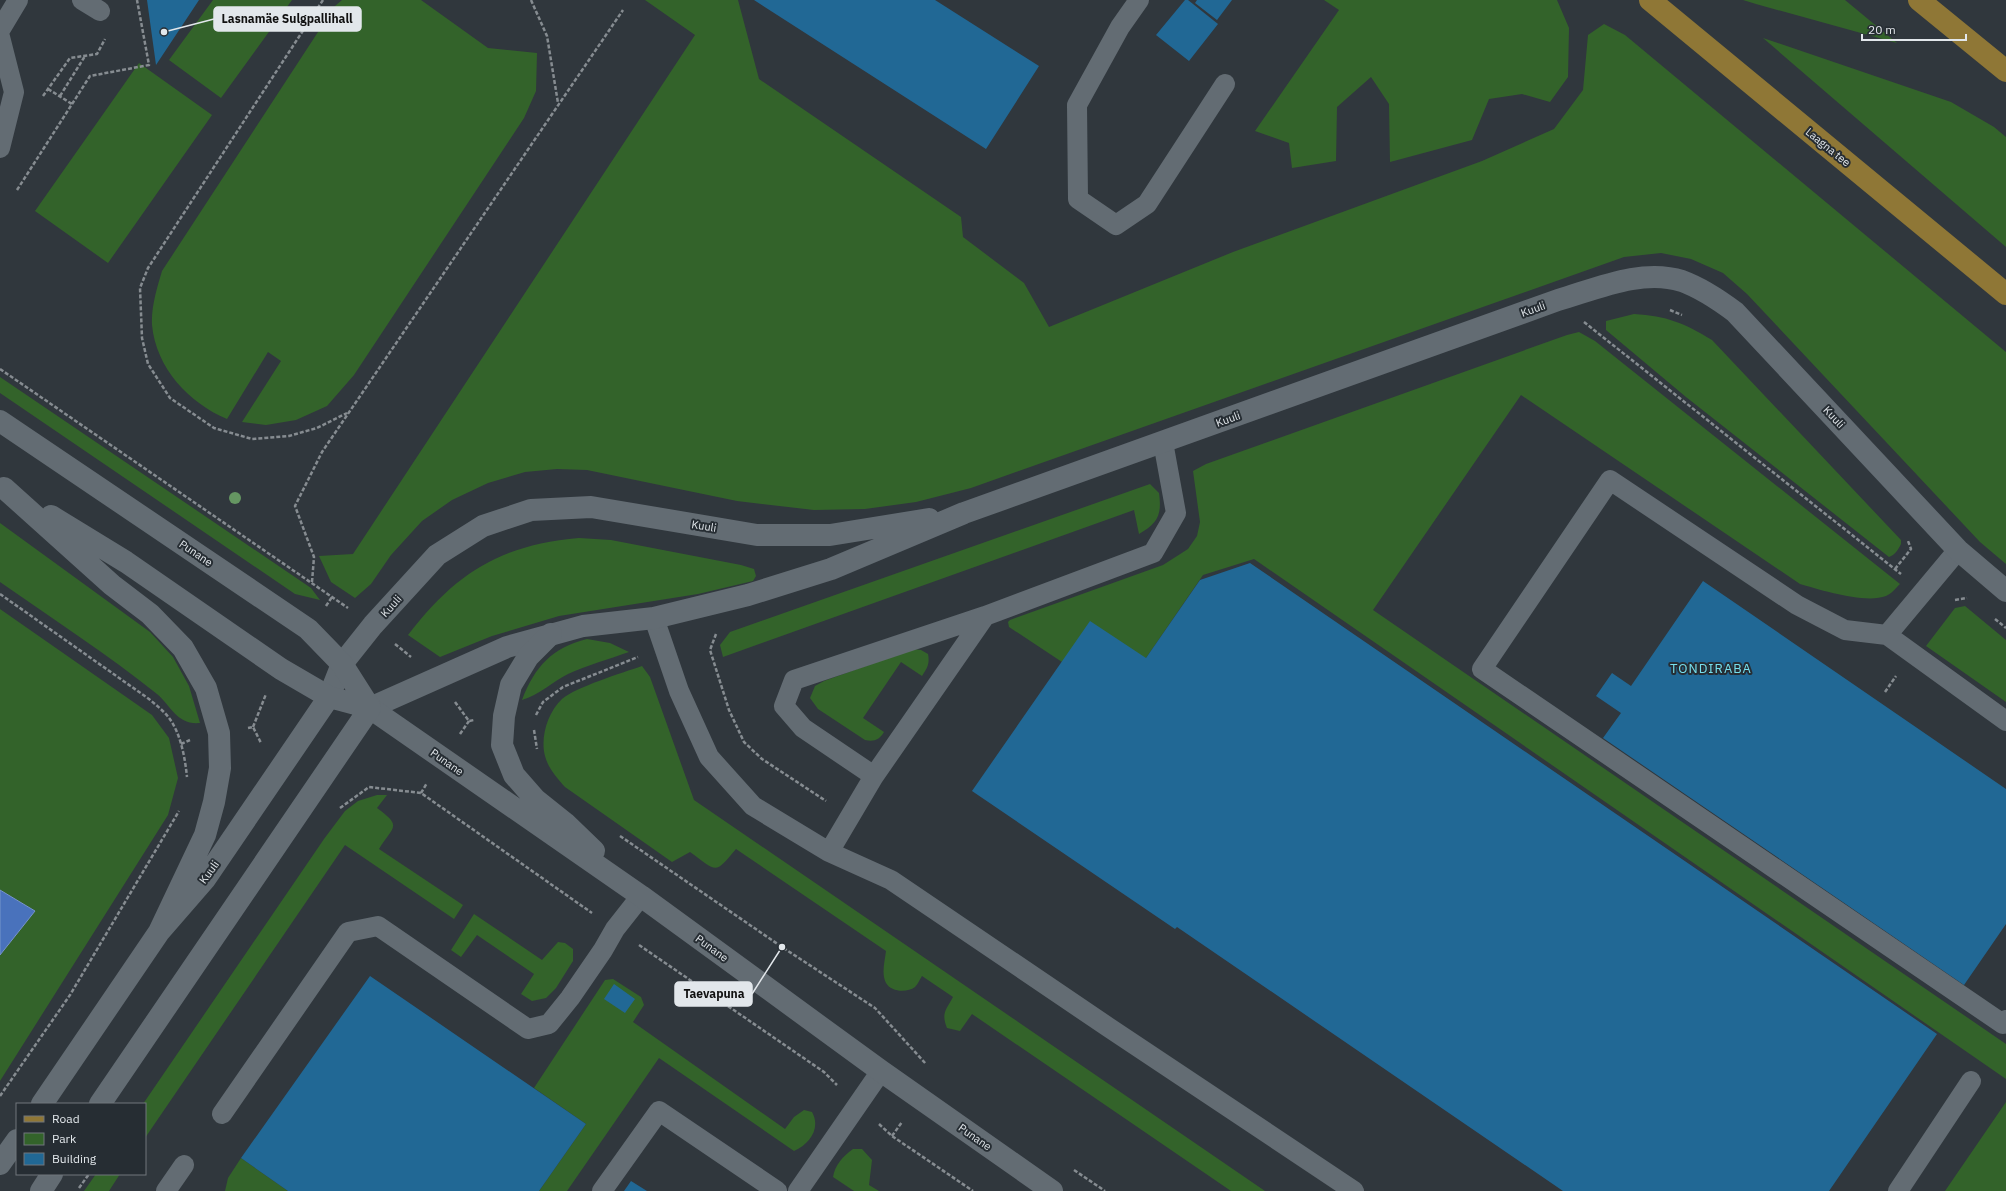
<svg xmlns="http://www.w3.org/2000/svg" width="2006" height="1191" font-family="'IBM Plex Sans',sans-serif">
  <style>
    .green { fill: #33632a }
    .water { fill: #4972bc; stroke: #7795ca }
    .building { fill: #216895 }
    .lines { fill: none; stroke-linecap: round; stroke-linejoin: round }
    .path { stroke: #868c91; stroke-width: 2.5; stroke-dasharray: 4 2; stroke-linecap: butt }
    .service { stroke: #636c73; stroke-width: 20 }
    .minor { stroke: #636c73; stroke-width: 22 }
    .tertiary { stroke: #636c73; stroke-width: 22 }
    .secondary { stroke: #636c73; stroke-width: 22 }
    .primary { stroke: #8f7736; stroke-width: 22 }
    .tree { fill: #659662 }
    .labels { text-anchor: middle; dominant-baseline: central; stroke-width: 4; stroke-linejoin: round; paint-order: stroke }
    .street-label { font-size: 11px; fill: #e2e7eb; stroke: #262d33 }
    .quarter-label { font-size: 13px; letter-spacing: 1px; fill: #76e0ee; stroke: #262d33 }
    .leader { fill: none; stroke: #e2e7eb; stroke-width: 1.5 }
    .callout-dot { fill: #e2e7eb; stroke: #262d33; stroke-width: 1.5 }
    .callout { fill: #e2e7eb; stroke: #e2e7eb; stroke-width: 1.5 }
    .callout-label { font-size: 12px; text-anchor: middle; font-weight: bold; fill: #111 }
  </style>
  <rect width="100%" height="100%" fill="#30373d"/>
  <path class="green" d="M213,0H292L221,98L169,60Z
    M342,0H421L488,48L537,53L536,91L524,118L354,375L327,406L296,420L266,425L242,422L281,361L268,352L227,419C189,403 156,368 152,325C151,307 157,288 162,271L335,6Z
    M645,0H738L759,79L961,217L963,237L1024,283L1049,327L1233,252L1482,161L1554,129L1583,90L1588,35L1604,24L1625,35L2006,352V564L1980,542L1747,294L1723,273L1691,259L1661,253L1624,257L971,488L916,502L865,509L814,510L737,501L587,470L557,469L525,472L488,483L452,500L422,521L391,555L371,584L355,598L331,582L319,556L353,554L695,35Z
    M1324,0H1557L1569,28L1568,77L1550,102L1522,94L1489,99L1472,140L1390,162L1389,104L1371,77L1337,107L1336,161L1292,168L1289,143L1255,131L1339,10Z
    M1743,0H1845L1897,43L1756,4Z
    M1763,38L1951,102L1994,127L2006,137V247Z
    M139,63L212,115L108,263L35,211Z
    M1634,314C1667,316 1684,323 1712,340L1901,540V544C1898,550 1895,555 1889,557L1686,397L1606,330V321Z
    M1579,332L1595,341L1900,584C1895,589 1891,594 1886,596C1865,604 1821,590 1800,584L1521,395L1373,610L2006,1044V1079L1254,559L1203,575L1146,658L1062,662L1009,627L1008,622L1010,620L1163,565L1188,549L1197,536L1200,522L1193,471L1206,464L1567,335Z
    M0,377L311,588L320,600L295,594L0,393Z
    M1150,484L1159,493C1162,515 1158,523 1139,534L1134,510L723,657L720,645L730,632Z
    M0,523L150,632L173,657L189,686L200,723C177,725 172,707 157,694C107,654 53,619 0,582Z
    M579,538L611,540L741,565L754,569L756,576L753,581L698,594L559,616L492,636L440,657L408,635C456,573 500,545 579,538Z
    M1965,606L2006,640V702L1926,646L1955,608Z
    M0,609L152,715L169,738L178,778L168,815L0,1081V955L35,911L0,890Z
    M587,639L610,643L629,652C609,659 588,665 568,674C552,682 539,695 522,700C535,666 552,648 587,639Z
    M913,649L921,650L928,654C930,664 927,668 922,676L901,662L863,718L884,732C879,740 874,742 865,740L818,709L810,698L815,686L824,681Z
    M642,666L650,677L694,800L1265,1191H1231L972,1014L960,1031L947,1028C941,1013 946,1010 953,997L922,976C920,979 918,984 915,987C907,993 891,992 886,983C881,974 885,960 886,951L736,849C714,875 718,872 690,852L672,862L565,787C557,778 548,768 545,756C540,737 548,712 562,699C576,687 622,673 642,666Z
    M377,795H387L377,808C403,827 393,826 379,849L463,905L454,919L345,845L145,1138V1104H143L324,839L345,811L358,801Z
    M474,914L542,960L558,942L565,943L573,949V961L556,988L546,998L532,1001L521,994L534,974L477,935L461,957L451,950Z
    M613,979L641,997L644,1005L633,1022L785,1129L794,1117L804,1110L812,1112C821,1128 810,1144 794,1151L659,1058L567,1191H539L586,1124L534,1088L605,980Z
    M2006,1102V1191H1945Z
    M853,1149H862L872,1160L869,1185L879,1191H854L833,1177C835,1165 843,1156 853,1149Z
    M241,1158L288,1191H225L228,1178Z
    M96,1174H120L109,1191H84Z"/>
  <path class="water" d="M0,890L35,911L0,955Z"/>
  <path class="building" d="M147,0H199L156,65Z
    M754,0H935L1039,66L986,149Z
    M1185,0H1188L1218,24L1189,61L1156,35Z
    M1197,0H1232L1217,20L1195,3Z
    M1250,563L1937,1034L1829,1191H1563L1177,927L1175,929L972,791L1090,621L1146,658L1200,580Z
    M1703,581L2006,789V924L1964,985L1603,738L1621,713L1596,696L1612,673L1631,686Z
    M370,976L586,1124L539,1191H288L241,1158Z
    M614,984L635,999L625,1013L604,999Z
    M631,1181L647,1191H624Z"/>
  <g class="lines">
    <path class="path" d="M323,0L148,268L140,288L142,338L148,364L170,398L214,428L252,439L289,436L317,428L347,413
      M531,0L547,36L558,103
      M48,89L72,104
      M43,96L70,58L97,54L105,39
      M60,96L85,56
      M17,190L90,76L149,65L137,0
      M1670,310L1682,315
      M1584,322L1901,574
      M0,369L348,608
      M1895,569L1911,549L1908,541
      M312,582L314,557L295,506L322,452L623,10
      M0,594L149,699C156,705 164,711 169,718C181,734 185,758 187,777
      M1955,600L1967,598
      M326,606L332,597
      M1995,619L2006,628
      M716,634L710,650L729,710L744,742L762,759L826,801
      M395,644L411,657
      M1885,692L1896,676
      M455,702L469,721L474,720
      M536,715L543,702L563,687L638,657
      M253,727L266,694
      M248,728L253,727L261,743
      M534,730L537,749
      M460,734L469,721
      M181,744L190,740
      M421,793L427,783
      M340,808L369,787L421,793L592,913
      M620,836L782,947L875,1008L926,1064
      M639,945L824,1072L837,1085
      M0,1096L70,995L179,811
      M879,1124L892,1136L973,1191
      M892,1136L902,1122
      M1074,1170L1105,1191
      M79,1188L89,1174"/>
    <path class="service" d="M82,0L100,11
      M1139,0L1120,27L1077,105L1078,199L1116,225L1147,204L1225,84
      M0,30L18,0
      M0,37L14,92L0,148
      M654,618L679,691L709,757L753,806L829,852L891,880L1108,1027L1354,1191
      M1887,635L1958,550
      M2006,721L1887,635L1845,630L1797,605L1610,480L1482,669L2003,1024L2006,1020
      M874,776L803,728L784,706L794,680L985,616
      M829,852L874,776L985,616L1153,553L1176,513L1163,442
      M222,1114L348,932L378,926L528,1029L549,1024L570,998L603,950L615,929L641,896
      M166,1191L184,1165
      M602,1191L659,1111L777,1191
      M798,1191L881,1071
      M1898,1191L1971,1081"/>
    <path class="minor" d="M329,697L342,664L373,625L437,555L483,526L531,510L591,507L757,535H830L929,519
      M370,708L507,647L583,626L654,618L748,595L831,569L964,513L1558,300C1596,289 1642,268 1682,281C1701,288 1719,300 1735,312L1958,550L2006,591"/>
    <path class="tertiary" d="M551,634L528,657L511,685L504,716L502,745L514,775L535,799L565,823L594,851
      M370,708L641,896L881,1071L1052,1191"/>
    <path class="secondary" d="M0,421L308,629L342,664L370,708
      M4,488L112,585L150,614L183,648L206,688L219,733L220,768L214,802L205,835L159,932
      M51,516L126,562L281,669L329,697L370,708
      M42,1104L159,932L205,879L329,697
      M100,1104L370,708
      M0,1164L17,1140
      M41,1191L52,1174"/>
    <path class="primary" d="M1650,0L2006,294
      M1919,0L2006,71"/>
  </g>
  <circle class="tree" cx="235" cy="498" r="6"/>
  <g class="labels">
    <g class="street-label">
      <text transform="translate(1828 147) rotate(39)">Laagna tee</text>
      <text transform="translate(1533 309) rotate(-20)">Kuuli</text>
      <text transform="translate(1834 417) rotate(47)">Kuuli</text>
      <text transform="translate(1228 419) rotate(-20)">Kuuli</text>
      <text transform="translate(704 526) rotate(9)">Kuuli</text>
      <text transform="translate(196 553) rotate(34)">Punane</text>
      <text transform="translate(391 606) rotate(-48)">Kuuli</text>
      <text transform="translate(447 762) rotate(35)">Punane</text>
      <text transform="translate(209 872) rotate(-54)">Kuuli</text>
      <text transform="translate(712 948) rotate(36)">Punane</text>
      <text transform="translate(975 1137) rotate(35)">Punane</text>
    </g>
    <g class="quarter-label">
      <text x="1711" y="668">TONDIRABA</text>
    </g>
  </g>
  <path class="leader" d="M164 32L214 19M782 947L752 994"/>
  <g class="callout-dot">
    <circle cx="164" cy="32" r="4"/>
    <circle cx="782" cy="947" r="4"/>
  </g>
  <g class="callout">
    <rect x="214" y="7" width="147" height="24" rx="4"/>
    <rect x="675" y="982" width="77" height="24" rx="4"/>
  </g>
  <g class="callout-label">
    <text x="287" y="23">Lasnamäe Sulgpallihall</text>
    <text x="714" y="998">Taevapuna</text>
  </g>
  <rect x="16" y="1103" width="130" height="72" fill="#262d33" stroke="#71777d"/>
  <rect x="24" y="1116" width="20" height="6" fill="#8f7736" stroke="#71777d"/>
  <text x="52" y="1123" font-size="12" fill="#e2e7eb">Road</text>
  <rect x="24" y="1133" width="20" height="12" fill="#33632a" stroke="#71777d"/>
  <text x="52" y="1143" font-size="12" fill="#e2e7eb">Park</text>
  <rect x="24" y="1153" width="20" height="12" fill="#216895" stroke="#71777d"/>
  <text x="52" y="1163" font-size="12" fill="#e2e7eb">Building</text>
  <path d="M1862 34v6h104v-6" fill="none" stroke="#e2e7eb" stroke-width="2"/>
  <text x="1868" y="34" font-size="12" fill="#e2e7eb" stroke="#262d33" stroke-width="3" paint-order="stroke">20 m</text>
</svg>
